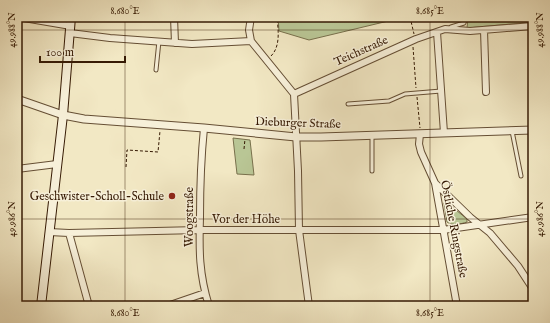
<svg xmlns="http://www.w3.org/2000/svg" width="550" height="323" font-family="'IM FELL English',serif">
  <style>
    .green { fill: #b9c695; stroke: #78704c }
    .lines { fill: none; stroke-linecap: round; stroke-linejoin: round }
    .service-casing { stroke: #654e34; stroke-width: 5 }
    .minor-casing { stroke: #654e34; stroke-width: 8 }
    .tertiary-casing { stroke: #654e34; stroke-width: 9 }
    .secondary-casing { stroke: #361a04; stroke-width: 10 }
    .path { stroke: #361a04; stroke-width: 1; stroke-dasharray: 3 2; stroke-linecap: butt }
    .service { stroke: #f7f0d9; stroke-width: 3 }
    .minor { stroke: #f7f0d9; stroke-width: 6 }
    .tertiary { stroke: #f7f0d9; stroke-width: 7 }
    .secondary { stroke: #f7f0d9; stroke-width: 8 }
    .ticks { fill: none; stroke: #361a04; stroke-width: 1; stroke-opacity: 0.45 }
    .poi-dot { fill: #8f2418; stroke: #f7f0d9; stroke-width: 1.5 }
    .labels { text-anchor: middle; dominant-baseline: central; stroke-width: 3; stroke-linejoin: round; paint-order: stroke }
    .street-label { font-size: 12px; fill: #361a04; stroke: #f7f0d9 }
    .poi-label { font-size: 12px; fill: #361a04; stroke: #f7f0d9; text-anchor: end }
    .neatline { fill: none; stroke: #361a04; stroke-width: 1.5 }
    .ticks-label { font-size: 10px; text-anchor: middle; fill: #361a04 }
  </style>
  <rect width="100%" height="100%" fill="#f2e8c4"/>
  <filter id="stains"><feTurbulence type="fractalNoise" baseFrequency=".005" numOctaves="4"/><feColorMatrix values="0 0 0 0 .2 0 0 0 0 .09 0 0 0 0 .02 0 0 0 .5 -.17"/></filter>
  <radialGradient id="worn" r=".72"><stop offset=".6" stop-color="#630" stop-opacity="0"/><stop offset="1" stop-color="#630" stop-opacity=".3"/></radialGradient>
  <path class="green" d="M278,17H405L309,40L279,31Z
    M468,17H533V22L467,28Z
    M233,138L250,140L254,175L237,174Z
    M445,201L467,219V222C461,224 452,226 447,222L444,203Z"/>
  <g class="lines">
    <defs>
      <path id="service" d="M451,27L464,23L466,17
        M156,70L159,41
        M348,104L389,101L405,94L441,91
        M512,131L521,176
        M372,135V171"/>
      <path id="minor" d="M18,17L71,26
        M174,17L175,43
        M251,17L249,30L251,41L294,94L298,171L299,230L309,306
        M484,30L486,92
        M437,32L444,133
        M70,33L110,38L192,44L251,41
        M294,94L416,39L445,29L470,31L533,26
        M204,128C201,158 200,187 200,217C199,250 199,274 209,306
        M420,134L419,144L421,152L435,183L457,306
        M17,169L57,164
        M435,183L470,217L490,233L518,266L533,289
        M49,232L69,233L199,230H443L533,217
        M69,233L89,306
        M167,306L205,293"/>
      <path id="tertiary" d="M17,99L63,115L84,119L204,128L296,137H321L533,130"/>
      <path id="secondary" d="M41,306L63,115L71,17"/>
    </defs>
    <use href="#service" class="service-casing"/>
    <use href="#minor" class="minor-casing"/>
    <use href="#tertiary" class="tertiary-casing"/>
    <use href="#secondary" class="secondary-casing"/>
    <path class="path" d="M410,17L414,34
      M413,47L416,88
      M271,56C281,46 278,29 277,17
      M417,97L420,128
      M244,149L245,139
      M126,167L127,150L158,152L160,131"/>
    <use href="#service" class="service"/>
    <use href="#minor" class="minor"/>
    <use href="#tertiary" class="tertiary"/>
    <use href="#secondary" class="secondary"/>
  </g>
  <path class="ticks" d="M125,17V306M430,17V306M17,30H533M17,219H533"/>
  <circle class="poi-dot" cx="172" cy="196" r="4"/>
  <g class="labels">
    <g class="street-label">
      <text transform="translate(361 51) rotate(-24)">Teichstraße</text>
      <text transform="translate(298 123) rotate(2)">Dieburger Straße</text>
      <text transform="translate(189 217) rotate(-90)">Woogstraße</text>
      <text x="246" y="219">Vor der Höhe</text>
      <text transform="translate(454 229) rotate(79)">Östliche Ringstraße</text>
    </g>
    <g class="poi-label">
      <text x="164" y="196">Geschwister-Scholl-Schule</text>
    </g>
  </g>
  <rect width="550" height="323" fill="none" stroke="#f2e8c4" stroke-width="44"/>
  <path d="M40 56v6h85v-6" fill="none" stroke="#361a04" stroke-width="2"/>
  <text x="46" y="56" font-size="12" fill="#361a04" stroke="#f7f0d9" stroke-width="3" paint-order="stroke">100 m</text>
  <rect x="22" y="22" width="506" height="279" class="neatline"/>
  <g class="ticks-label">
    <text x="125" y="14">8.680°E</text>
    <text x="430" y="14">8.685°E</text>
    <text transform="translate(11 30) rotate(-90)" y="4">49.988°N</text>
    <text transform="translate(539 30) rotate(-90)" y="4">49.988°N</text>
    <text transform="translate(11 219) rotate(-90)" y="4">49.986°N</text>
    <text transform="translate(539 219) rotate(-90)" y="4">49.986°N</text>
    <text x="125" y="316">8.680°E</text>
    <text x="430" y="316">8.685°E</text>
  </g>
  <rect width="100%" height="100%" filter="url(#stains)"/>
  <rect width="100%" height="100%" fill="url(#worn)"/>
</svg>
